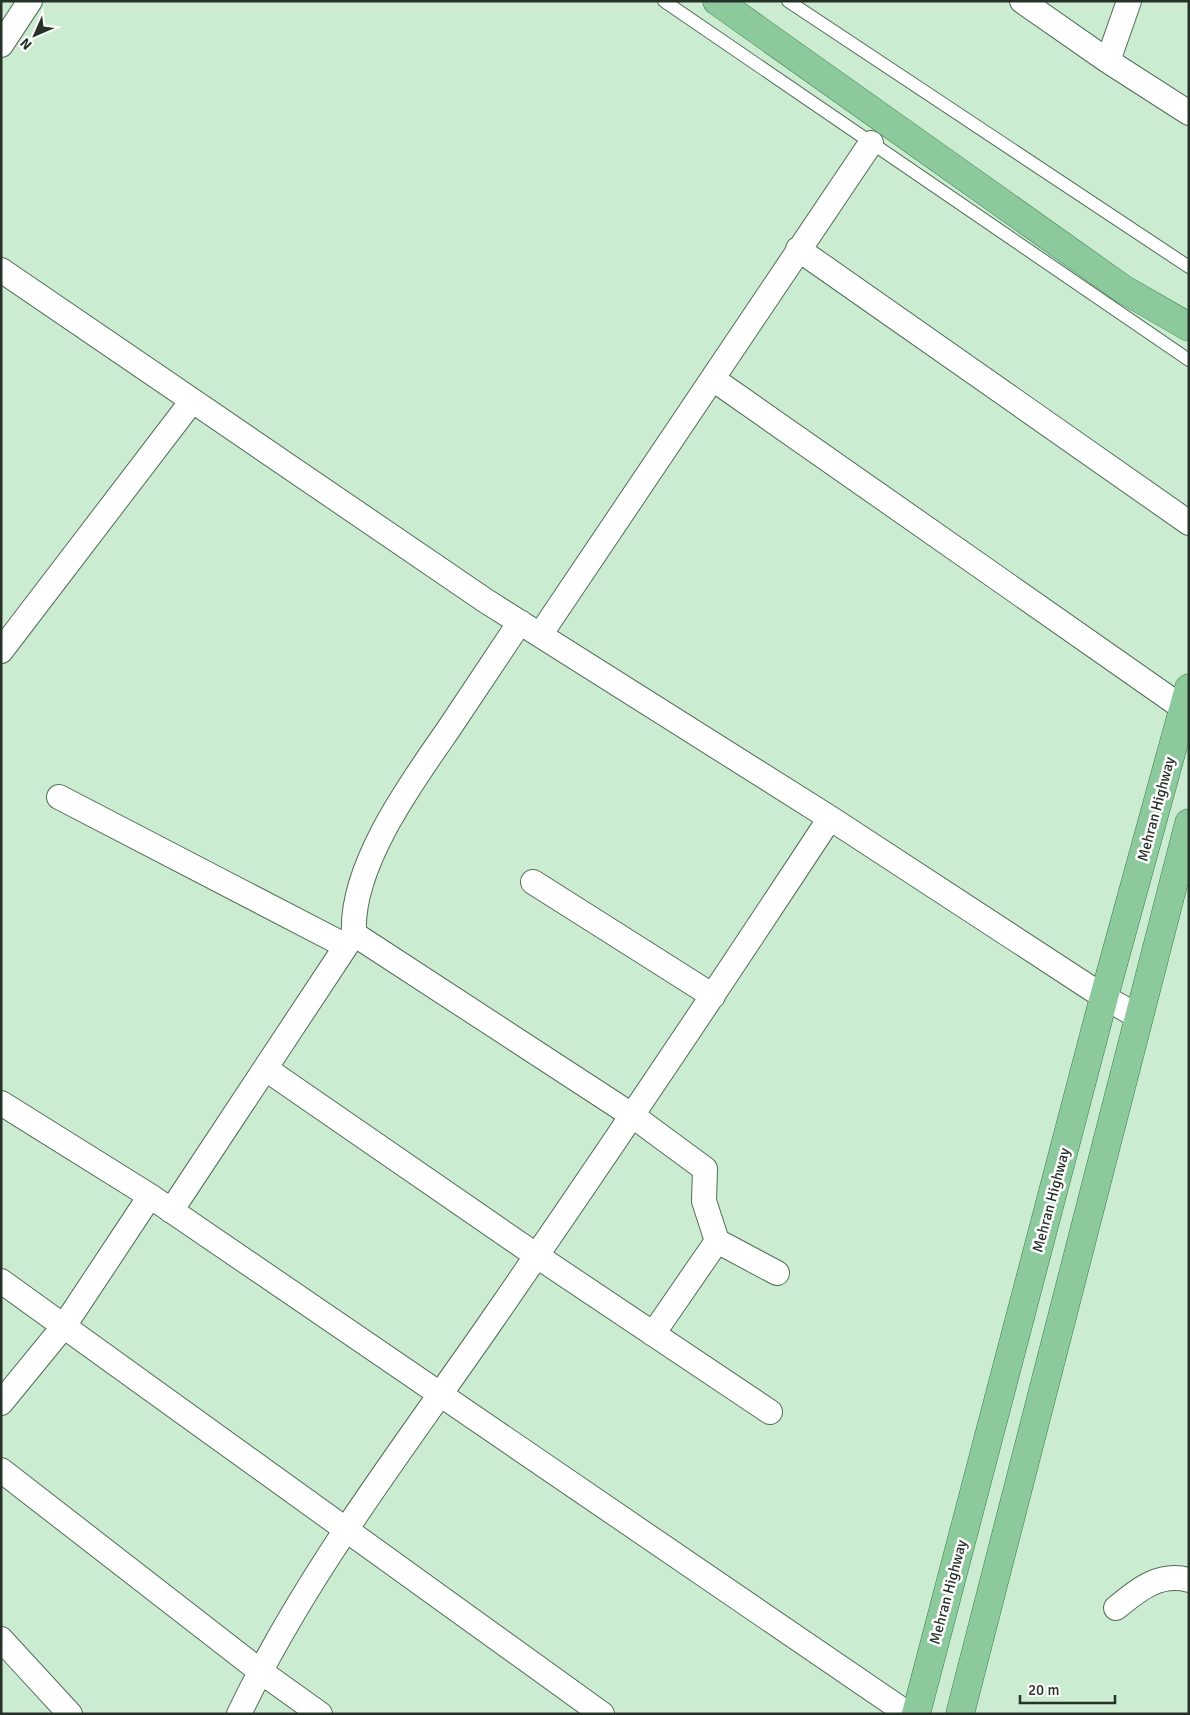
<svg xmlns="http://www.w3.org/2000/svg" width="1190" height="1715" font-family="Signika,sans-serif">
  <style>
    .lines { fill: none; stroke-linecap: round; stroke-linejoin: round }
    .lane-casing { stroke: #516d56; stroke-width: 14 }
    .street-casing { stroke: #516d56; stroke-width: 26 }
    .primary-casing { stroke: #377d4a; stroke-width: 29 }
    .lane { stroke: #fff; stroke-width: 12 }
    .street { stroke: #fff; stroke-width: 24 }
    .primary { stroke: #8cca9e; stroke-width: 28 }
    .labels { text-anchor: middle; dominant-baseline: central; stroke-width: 5; stroke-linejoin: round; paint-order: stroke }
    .street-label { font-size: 15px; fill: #263228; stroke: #fff }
  </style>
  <rect width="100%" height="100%" fill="#ccecd1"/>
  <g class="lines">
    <defs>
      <path id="lane" d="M664,1L1189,360
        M788,1L1189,267"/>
      <path id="street" d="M1022,1L1108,61L1189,113
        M1,45L30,1
        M1108,61L1129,1
        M798,249L1189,523
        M1,270L486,601L830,818L1104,997L1139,1017
        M713,379L1183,708
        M540,635L871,143
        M1,651L192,401
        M59,797L346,946
        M533,882L713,996
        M354,934L633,1116L705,1169L704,1201L717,1241L777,1273
        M266,1069L537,1256L770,1412
        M1,1103L150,1196L908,1714
        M171,1211L354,934C350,867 411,783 448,730C472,694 496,658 520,622
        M1,1281L602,1714
        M653,1334L717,1241
        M1,1403L64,1326L150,1196
        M1,1470L260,1671L320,1714
        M1116,1608C1138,1590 1159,1572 1189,1580
        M1,1639L70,1714
        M239,1714C307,1572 404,1448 493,1319C607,1154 719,987 830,818"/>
      <path id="primary" d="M717,1L1123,289L1189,327
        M916,1714L1104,997L1189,688
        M960,1714L1189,823"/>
    </defs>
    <use href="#lane" class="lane-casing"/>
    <use href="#street" class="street-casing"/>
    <use href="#primary" class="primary-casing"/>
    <use href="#lane" class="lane"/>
    <use href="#street" class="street"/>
    <use href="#primary" class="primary"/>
  </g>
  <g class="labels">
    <g class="street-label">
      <text transform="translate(1156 809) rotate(-75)">Mehran Highway</text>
      <text transform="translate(1051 1200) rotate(-75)">Mehran Highway</text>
      <text transform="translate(948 1592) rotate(-75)">Mehran Highway</text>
    </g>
  </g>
  <rect width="1190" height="1715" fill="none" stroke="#263228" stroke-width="5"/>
  <g transform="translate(35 35) rotate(225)" stroke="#ffffff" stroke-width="4" paint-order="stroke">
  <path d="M0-4L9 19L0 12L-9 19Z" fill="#263228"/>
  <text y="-8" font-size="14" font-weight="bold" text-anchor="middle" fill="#263228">N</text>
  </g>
  <path d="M1020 1695v8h95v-8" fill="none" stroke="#263228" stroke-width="2.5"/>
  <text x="1028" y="1695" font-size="15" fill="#263228" stroke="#ffffff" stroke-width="4" paint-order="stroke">20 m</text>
</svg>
